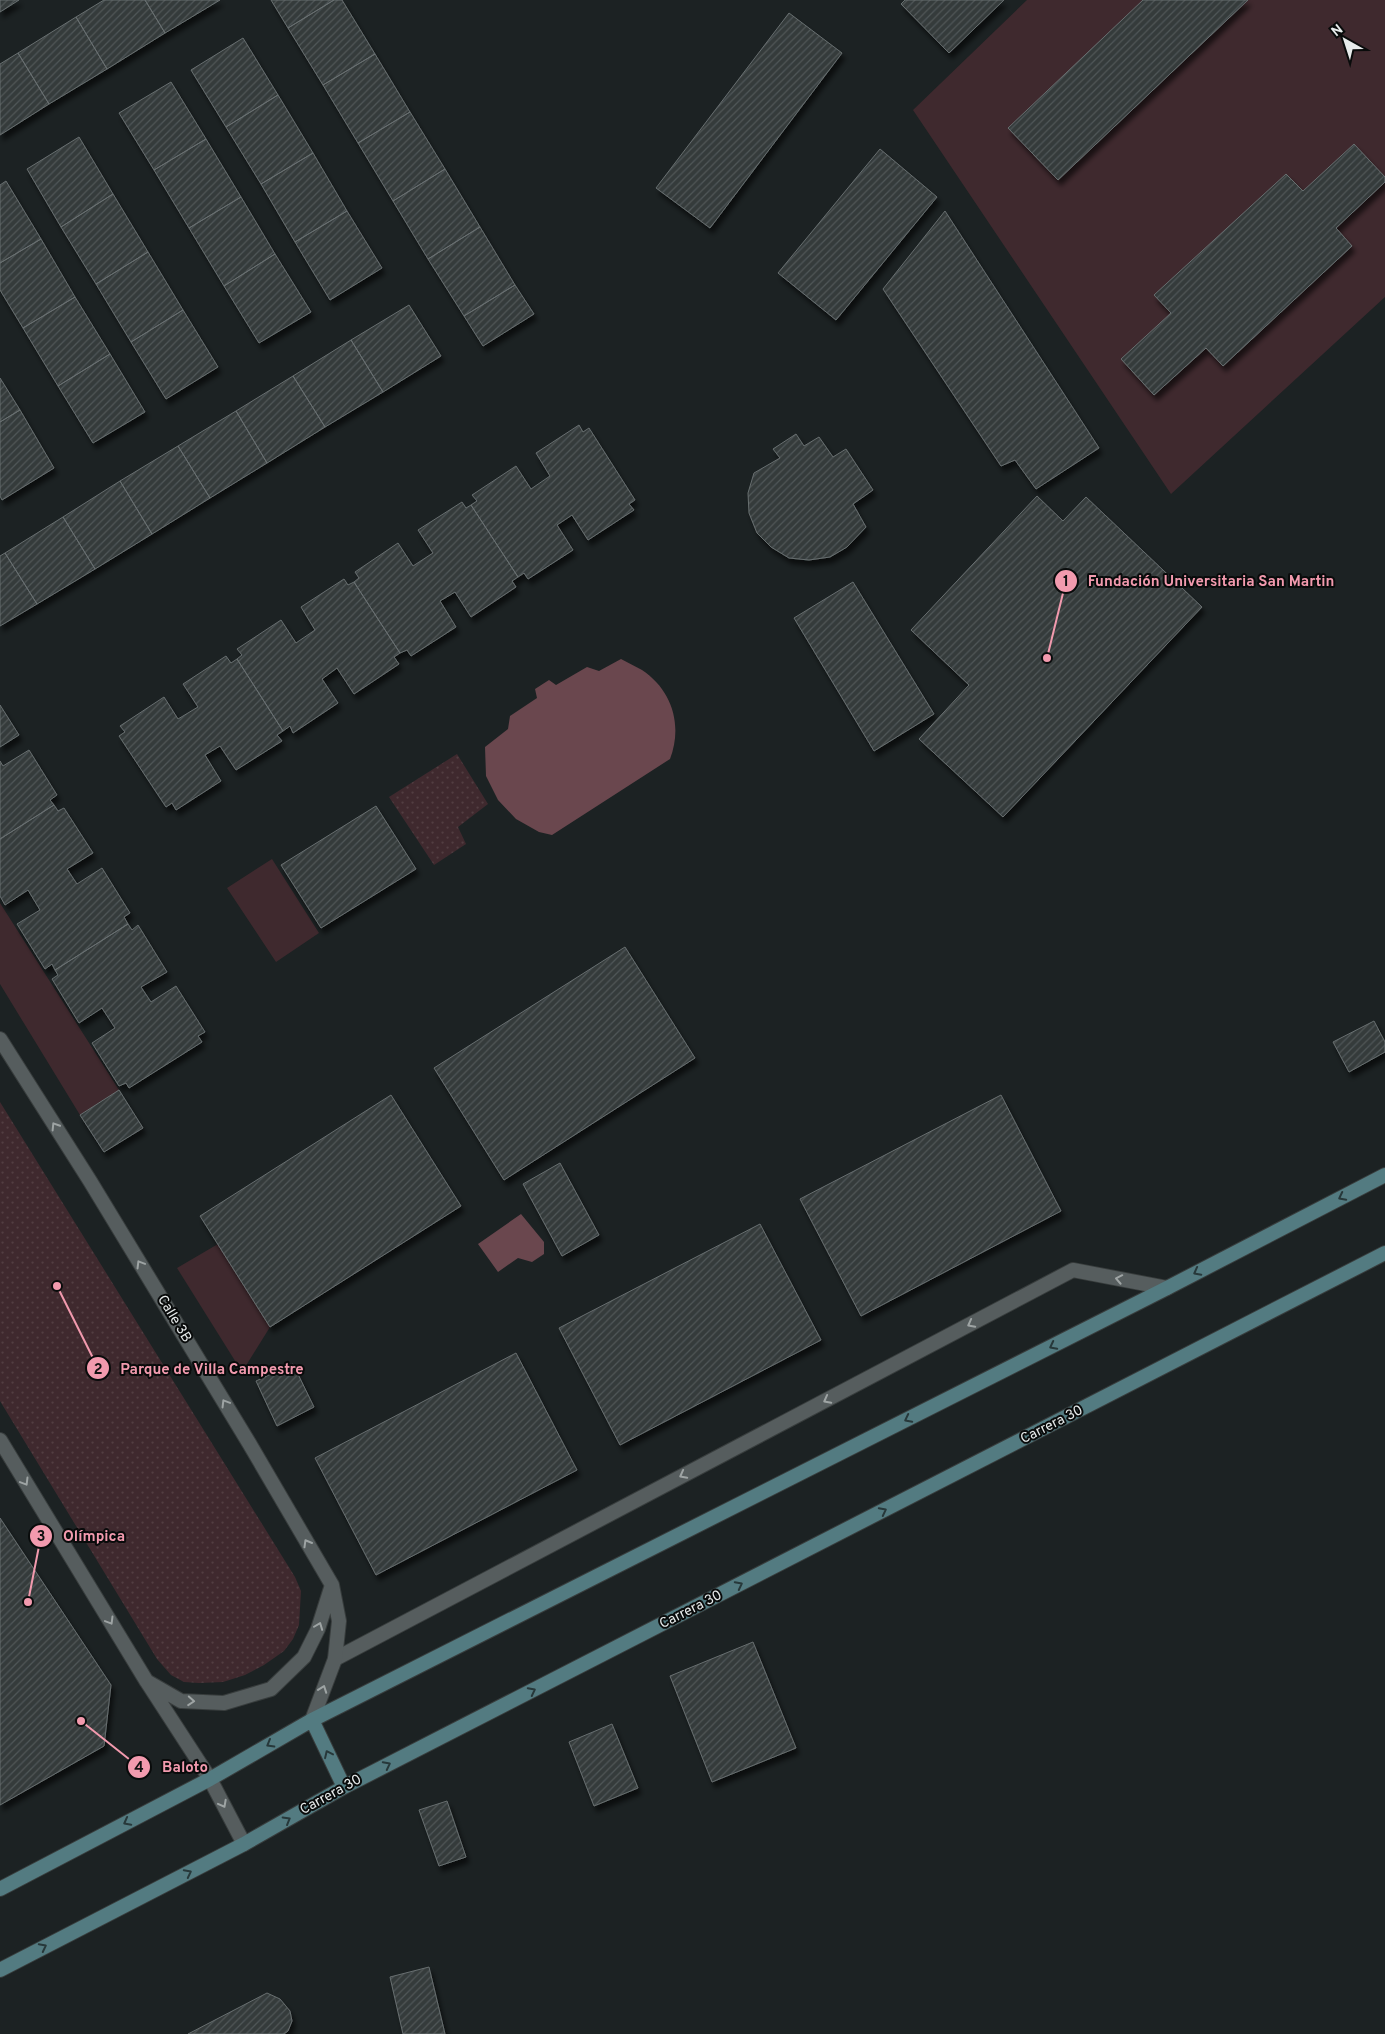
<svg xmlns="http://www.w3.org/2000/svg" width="1385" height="2034" font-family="Overpass,sans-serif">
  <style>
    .green { fill: #3f292e }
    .park { fill: url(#park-dots) }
    .water { fill: #6a474e }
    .building { fill: url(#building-hatch); stroke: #686f70; filter: url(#shadow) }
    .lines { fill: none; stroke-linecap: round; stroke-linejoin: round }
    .service-casing { stroke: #383d3d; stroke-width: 16 }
    .minor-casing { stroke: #383d3d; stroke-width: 16 }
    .secondary-casing { stroke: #383d3d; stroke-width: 16 }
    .service { stroke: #565d5e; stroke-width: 14 }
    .minor { stroke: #565d5e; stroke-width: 14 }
    .secondary { stroke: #537b81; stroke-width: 14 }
    .oneway { stroke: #9ea4a4 }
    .oneway2 { stroke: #27383a }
    .labels { text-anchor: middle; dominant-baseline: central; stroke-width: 4; stroke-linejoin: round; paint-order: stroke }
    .street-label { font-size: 14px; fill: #e7ebeb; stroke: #090b0b }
    .leader { fill: none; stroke: #f29aae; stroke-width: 2 }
    .callout-dot { fill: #f29aae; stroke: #090b0b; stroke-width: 2 }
    .mark-label { font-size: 15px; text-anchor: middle; font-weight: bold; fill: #111 }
    .callout-label { font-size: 15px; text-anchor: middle; font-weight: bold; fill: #f29aae; stroke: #090b0b; stroke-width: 4; stroke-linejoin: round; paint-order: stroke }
  </style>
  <defs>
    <pattern id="park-dots" width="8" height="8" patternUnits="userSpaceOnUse" patternTransform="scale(1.25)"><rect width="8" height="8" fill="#3f292e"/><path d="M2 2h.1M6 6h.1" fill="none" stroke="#523e42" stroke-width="1.8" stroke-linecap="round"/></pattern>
    <pattern id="building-hatch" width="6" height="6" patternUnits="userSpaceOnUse" patternTransform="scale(1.25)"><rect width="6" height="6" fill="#343a3b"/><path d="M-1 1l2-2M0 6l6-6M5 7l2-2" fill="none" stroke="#515758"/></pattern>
    <filter id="shadow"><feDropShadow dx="3" dy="5.5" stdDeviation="2.5" flood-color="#0009"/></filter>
  </defs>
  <rect width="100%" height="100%" fill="#1c2223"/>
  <path class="green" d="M1027,0H1385V297L1171,494L913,110Z
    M272,859L319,933L276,962L227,888Z
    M0,903L119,1090L80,1115L0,984Z
    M218,1244L270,1327L242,1372L177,1268Z"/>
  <path class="park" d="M457,754L488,804L458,827L466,844L434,865L389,797Z
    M0,1102L295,1577L301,1591L299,1625L293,1639L284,1651L264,1665L245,1675L223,1682L199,1683L184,1682L171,1675L157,1659L0,1401Z"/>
  <path class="water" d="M621,659C628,663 635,666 642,670C672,690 683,725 670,759L552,835L539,832L516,819L498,800L486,776L485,747L508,729L510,716L537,698L535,689L549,680L556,685L587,667L599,671Z
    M521,1214L544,1242V1254L532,1262L518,1258L498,1272L478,1244Z"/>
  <path class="building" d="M0,0H19L0,12Z
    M104,0H145L165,33L107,69L76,17Z
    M145,0H220L165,33Z
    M271,0H334L288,28Z
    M334,0H342L375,54L323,85L288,28Z
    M905,0H1004L949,53L901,4Z
    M1143,0H1248L1058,180L1008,128Z
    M789,13L842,53L710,228L656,188Z
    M76,17L107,69L49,104L18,53Z
    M243,38L278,95L226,127L191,70Z
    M18,53L49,104L0,135V64Z
    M375,54L410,112L358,143L323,85Z
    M171,82L206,139L154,170L119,113Z
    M278,95L313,153L261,184L226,127Z
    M410,112L445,169L393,201L358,143Z
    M79,137L113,194L61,227L27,169Z
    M206,139L241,197L189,228L154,170Z
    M1354,144L1385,177V182L1336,228L1352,246L1223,366L1206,348L1154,395L1121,359L1171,313L1154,295L1286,174L1303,191Z
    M880,149L937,197L836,320L778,273Z
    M313,153L347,211L295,242L261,184Z
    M445,169L480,227L428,259L393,201Z
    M6,181L41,239L0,263V185Z
    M113,194L148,252L96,284L61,227Z
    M241,197L275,254L224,286L189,228Z
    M347,211L382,268L330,300L295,242Z
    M945,211L1099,448L1036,489L1015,460L1001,466L883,289Z
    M480,227L515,285L464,316L428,259Z
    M41,239L75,297L23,328L0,290V263Z
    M148,252L183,310L131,342L96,284Z
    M275,254L311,312L259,343L224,286Z
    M515,285L534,314L483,346L464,316Z
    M75,297L110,354L58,386L23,328Z
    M409,305L441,356L383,392L351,340Z
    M183,310L218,367L166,399L131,342Z
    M351,340L383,392L325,427L293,376Z
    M110,354L145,412L93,443L58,386Z
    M293,376L325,427L267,463L236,411Z
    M0,378L20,410L0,422Z
    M20,410L54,468L2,500L0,496V422Z
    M236,411L267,463L210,498L178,446Z
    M579,425L583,432L589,428L635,500L629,504L634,510L588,540L572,515L557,525L573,550L528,579L524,573L518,577L471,505L477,501L472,495L516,466L531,489L550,476L536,453Z
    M796,434L804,446L819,437L833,457L846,449L873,490L853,504L866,527L847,547L830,557L809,560L789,558L771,547L757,533L749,513L748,493L754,473L780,458L773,449Z
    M178,446L210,498L152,534L120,481Z
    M120,481L152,534L95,569L63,517Z
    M1037,496L1063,521L1086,497L1202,607L1003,817L919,739L969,685L911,630Z
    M462,502L466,508L471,505L518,577L512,581L516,587L471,617L455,592L440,601L456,627L411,656L407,650L400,653L354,582L359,578L355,572L398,543L413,566L433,553L418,530Z
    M63,517L95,569L37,604L5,553Z
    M5,553L37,604L0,626V556Z
    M344,579L348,585L354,582L400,653L394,657L399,664L354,694L337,668L322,679L338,703L293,733L290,726L283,731L237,659L242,655L237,649L281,620L296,643L315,630L301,607Z
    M853,582L934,714L874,751L794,618Z
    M226,656L231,663L237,659L283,731L277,735L282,741L236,770L220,746L205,755L221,781L176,810L172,803L166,807L119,736L125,732L120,726L164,697L178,719L198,707L183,684Z
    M0,705L19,735L0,747Z
    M29,750L57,795L50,800L54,805L0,839V761L3,766Z
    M54,805L58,811L64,808L93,853L67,869L77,884L102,868L130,913L124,917L128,924L55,970L52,964L45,969L17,924L40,910L28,890L5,905L0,896V839Z
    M376,806L416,869L321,928L281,865Z
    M128,924L132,930L138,925L167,972L141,987L151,1002L176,986L205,1032L198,1036L202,1042L129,1088L126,1083L119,1086L92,1043L115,1028L102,1008L79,1023L52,979L58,975L55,970Z
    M625,947L695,1058L504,1180L434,1068Z
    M1374,1021L1385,1042V1052L1349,1072L1333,1042Z
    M119,1090L143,1128L104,1152L80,1115Z
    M391,1095L461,1206L270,1327L200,1216Z
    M1001,1095L1061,1211L861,1316L800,1199Z
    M560,1163L599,1235L562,1256L523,1184Z
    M760,1224L821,1340L620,1445L559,1328Z
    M516,1353L577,1470L376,1575L315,1458Z
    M293,1364L314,1407L277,1426L256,1381Z
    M0,1518L111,1685L104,1746L0,1805Z
    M753,1642L796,1748L712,1782L670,1676Z
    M612,1724L638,1788L594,1806L569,1742Z
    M447,1801L466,1857L439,1866L419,1810Z
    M429,1967L445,2034H403L390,1977Z
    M267,1993L280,1999L290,2011L292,2021L288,2031L284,2034H188Z"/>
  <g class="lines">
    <defs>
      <path id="service" d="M335,1659L1073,1270L1167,1288"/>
      <path id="minor" d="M0,1039L90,1181L249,1443L332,1585L339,1621L335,1659L312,1720
        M0,1440L147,1682L210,1779L244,1844
        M148,1682L181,1701L224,1703L271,1689L304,1657L318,1629L331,1588"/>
      <path id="secondary" d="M312,1720L344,1787
        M0,1889L210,1779L312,1720L1167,1288L1385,1175
        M0,1970L244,1844L344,1787L1385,1253"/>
    </defs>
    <use href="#service" class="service-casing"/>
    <use href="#minor" class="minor-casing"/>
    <use href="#secondary" class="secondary-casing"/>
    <use href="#service" class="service"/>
    <use href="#minor" class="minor"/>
    <use href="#secondary" class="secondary"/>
  </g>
  <defs><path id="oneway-chevron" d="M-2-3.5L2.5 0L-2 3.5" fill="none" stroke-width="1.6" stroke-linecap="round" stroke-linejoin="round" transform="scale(1.25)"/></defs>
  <g class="oneway">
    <use href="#oneway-chevron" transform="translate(55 1126) rotate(-122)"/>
    <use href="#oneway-chevron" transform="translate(140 1264) rotate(-121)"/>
    <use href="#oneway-chevron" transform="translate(1119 1279) rotate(-169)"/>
    <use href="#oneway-chevron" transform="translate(971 1324) rotate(152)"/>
    <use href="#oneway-chevron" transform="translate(827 1400) rotate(152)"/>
    <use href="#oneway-chevron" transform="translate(225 1403) rotate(-121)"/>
    <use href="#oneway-chevron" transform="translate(683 1475) rotate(152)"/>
    <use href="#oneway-chevron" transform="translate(25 1482) rotate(59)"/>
    <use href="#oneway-chevron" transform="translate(307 1543) rotate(-120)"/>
    <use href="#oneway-chevron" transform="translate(110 1621) rotate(59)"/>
    <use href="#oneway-chevron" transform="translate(319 1626) rotate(-69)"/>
    <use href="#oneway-chevron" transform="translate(323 1689) rotate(-70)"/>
    <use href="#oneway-chevron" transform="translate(191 1701) rotate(4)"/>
    <use href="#oneway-chevron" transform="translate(223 1804) rotate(62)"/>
  </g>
  <g class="oneway2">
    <use href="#oneway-chevron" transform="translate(1342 1197) rotate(153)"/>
    <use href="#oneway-chevron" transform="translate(1197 1272) rotate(152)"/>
    <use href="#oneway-chevron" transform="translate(1053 1346) rotate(153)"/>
    <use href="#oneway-chevron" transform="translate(908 1419) rotate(153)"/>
    <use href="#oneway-chevron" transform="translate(883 1511) rotate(-27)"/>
    <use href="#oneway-chevron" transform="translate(739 1585) rotate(-27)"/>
    <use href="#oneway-chevron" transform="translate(532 1691) rotate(-27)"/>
    <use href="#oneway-chevron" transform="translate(270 1744) rotate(150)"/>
    <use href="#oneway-chevron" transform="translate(328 1754) rotate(-115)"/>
    <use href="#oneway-chevron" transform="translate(387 1765) rotate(-27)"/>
    <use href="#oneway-chevron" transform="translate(287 1820) rotate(-30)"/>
    <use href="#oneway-chevron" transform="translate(127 1822) rotate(152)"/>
    <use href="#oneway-chevron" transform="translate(188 1873) rotate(-27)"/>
    <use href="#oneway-chevron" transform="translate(43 1947) rotate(-27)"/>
  </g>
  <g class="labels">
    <g class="street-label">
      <text transform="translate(174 1319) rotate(59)">Calle 3B</text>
      <text transform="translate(1052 1425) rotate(-27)">Carrera 30</text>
      <text transform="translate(691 1610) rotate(-27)">Carrera 30</text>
      <text transform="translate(331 1795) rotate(-29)">Carrera 30</text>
    </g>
  </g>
  <path class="leader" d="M1047 658L1066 581M57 1286L98 1368M28 1602L41 1536M81 1721L139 1767"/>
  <g class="callout-dot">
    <circle cx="1047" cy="658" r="5"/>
    <circle cx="57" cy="1286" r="5"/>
    <circle cx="28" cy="1602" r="5"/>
    <circle cx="81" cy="1721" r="5"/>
    <circle cx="1066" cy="581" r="12"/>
    <circle cx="98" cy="1368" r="12"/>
    <circle cx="41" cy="1536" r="12"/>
    <circle cx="139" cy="1767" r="12"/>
  </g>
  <g class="mark-label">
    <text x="1066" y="586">1</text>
    <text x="98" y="1374">2</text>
    <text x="41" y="1541">3</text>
    <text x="139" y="1772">4</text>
  </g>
  <g class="callout-label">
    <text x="1211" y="586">Fundación Universitaria San Martin</text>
    <text x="212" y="1374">Parque de Villa Campestre</text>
    <text x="94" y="1541">Olímpica</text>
    <text x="185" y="1772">Baloto</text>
  </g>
  <g transform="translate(1345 40) rotate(321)" stroke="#090b0b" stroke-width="4" paint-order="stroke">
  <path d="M0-4L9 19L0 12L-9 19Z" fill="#e7ebeb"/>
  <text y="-8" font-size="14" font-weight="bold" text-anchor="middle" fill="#e7ebeb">N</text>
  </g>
</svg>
